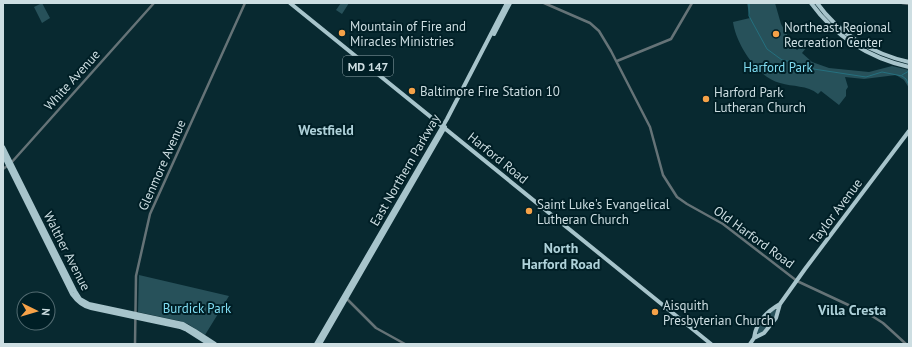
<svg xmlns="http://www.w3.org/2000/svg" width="912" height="347" font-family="'PT Sans',sans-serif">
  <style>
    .green { fill: #27515a }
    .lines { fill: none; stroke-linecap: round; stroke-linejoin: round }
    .stream { stroke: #25707f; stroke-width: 1 }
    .minor { stroke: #657377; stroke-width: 2.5 }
    .major { stroke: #a7c4cb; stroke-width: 4 }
    .poi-dot { fill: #f6a248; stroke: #001f26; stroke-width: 1.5 }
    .labels { text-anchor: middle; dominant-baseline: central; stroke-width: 4; stroke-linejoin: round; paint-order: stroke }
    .shield { fill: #001f26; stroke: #90a5aa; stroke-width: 1 }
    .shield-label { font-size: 12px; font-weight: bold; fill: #cddee2 }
    .poi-label { font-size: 13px; fill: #cddee2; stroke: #001f26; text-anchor: start }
    .park-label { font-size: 13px; fill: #81def3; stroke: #001f26 }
    .street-label { font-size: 13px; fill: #cddee2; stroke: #001f26 }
    .neighbourhood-label { font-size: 14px; font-weight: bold; fill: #afd2da; stroke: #001f26 }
  </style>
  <rect width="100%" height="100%" fill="#082930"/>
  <path class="green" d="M42,3L50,18L42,23L34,7Z
    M341,3H349L342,14L336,10Z
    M747,3H775L781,24L795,48L797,50L804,44L807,47L802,53L812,62L829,68L869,72L892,66L909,70V88L904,80L896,75L864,79L845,77L848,87L846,90V96L839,105L821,91L818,94C807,85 793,87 780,83C757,77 736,44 733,22L750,18Z
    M139,275L229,296L205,335L188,324L180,321L138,312Z
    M775,309L778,312L764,332L758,335L756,330L768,313Z"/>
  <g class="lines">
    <path class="stream" d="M749,3V16L767,49L782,60L798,63L807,68L866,77L882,72L902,76
      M758,64L766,71L775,70L779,71
      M778,73L783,61
      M902,75L909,71
      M902,76L906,79L909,85"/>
    <path class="minor" d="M544,3L590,23L599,31L611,51L650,127L663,175L677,197L687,204L723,224L797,281L872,316L883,323L906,344
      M902,3L909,4
      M617,61L671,39L692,3
      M3,169L11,163L154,3
      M346,298L376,328L405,344
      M135,344L136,276L150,214L245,3"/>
    <path class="major" d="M290,3L711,344
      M811,3C835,36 869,58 909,67
      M817,3C839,34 873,54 909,62
      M494,34L510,3
      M3,147L75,291L80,299L89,304L183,324L195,331L215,344
      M3,155L72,294C77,301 82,306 91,308L180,327L187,330L209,344
      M754,338C756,322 766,312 780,304
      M316,344L447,119L507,3
      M320,344L445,127
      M750,344L754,338L764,333L776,318L780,304L805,269L909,131"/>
  </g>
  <g class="poi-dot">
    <circle cx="342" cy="33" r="4"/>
    <circle cx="776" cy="34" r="4"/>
    <circle cx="412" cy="91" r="4"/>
    <circle cx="706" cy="99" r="4"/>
    <circle cx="529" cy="211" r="4"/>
    <circle cx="655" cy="312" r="4"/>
  </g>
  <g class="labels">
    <rect class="shield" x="343" y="56" width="50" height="20" rx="3"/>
    <g class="shield-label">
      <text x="368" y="66">MD 147</text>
    </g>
    <g class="poi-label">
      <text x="350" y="26">Mountain of Fire and<tspan x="350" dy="15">Miracles Ministries</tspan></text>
      <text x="784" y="27">Northeast Regional<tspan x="784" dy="15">Recreation Center</tspan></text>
      <text x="420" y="91">Baltimore Fire Station 10</text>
      <text x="714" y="92">Harford Park<tspan x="714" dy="15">Lutheran Church</tspan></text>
      <text x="537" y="204">Saint Luke's Evangelical<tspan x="537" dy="15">Lutheran Church</tspan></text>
      <text x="663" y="305">Aisquith<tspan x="663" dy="15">Presbyterian Church</tspan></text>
    </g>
    <g class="park-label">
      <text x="778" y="67">Harford Park</text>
      <text x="197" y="308">Burdick Park</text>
    </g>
    <g class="street-label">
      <text transform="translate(72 80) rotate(-48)">White Avenue</text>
      <text transform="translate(498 158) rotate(39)">Harford Road</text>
      <text transform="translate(162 165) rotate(-66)">Glenmore Avenue</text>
      <text transform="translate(405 170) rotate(-60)">East Northern Parkway</text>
      <text transform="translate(836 211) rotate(-53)">Taylor Avenue</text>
      <text transform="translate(754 237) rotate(36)">Old Harford Road</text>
      <text transform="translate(67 251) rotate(63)">Walther Avenue</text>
    </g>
    <g class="neighbourhood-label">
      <text x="326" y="130">Westfield</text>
      <text x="561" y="248">North<tspan x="561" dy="16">Harford Road</tspan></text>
      <text x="852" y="310">Villa Cresta</text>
    </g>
  </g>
  <rect width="912" height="347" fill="none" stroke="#cddee2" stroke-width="8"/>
  <g transform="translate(36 311) rotate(95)"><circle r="19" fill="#001f26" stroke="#526b71"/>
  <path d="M0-3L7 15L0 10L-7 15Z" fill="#f6a248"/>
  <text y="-6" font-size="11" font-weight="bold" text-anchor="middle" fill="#cddee2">N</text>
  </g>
</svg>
